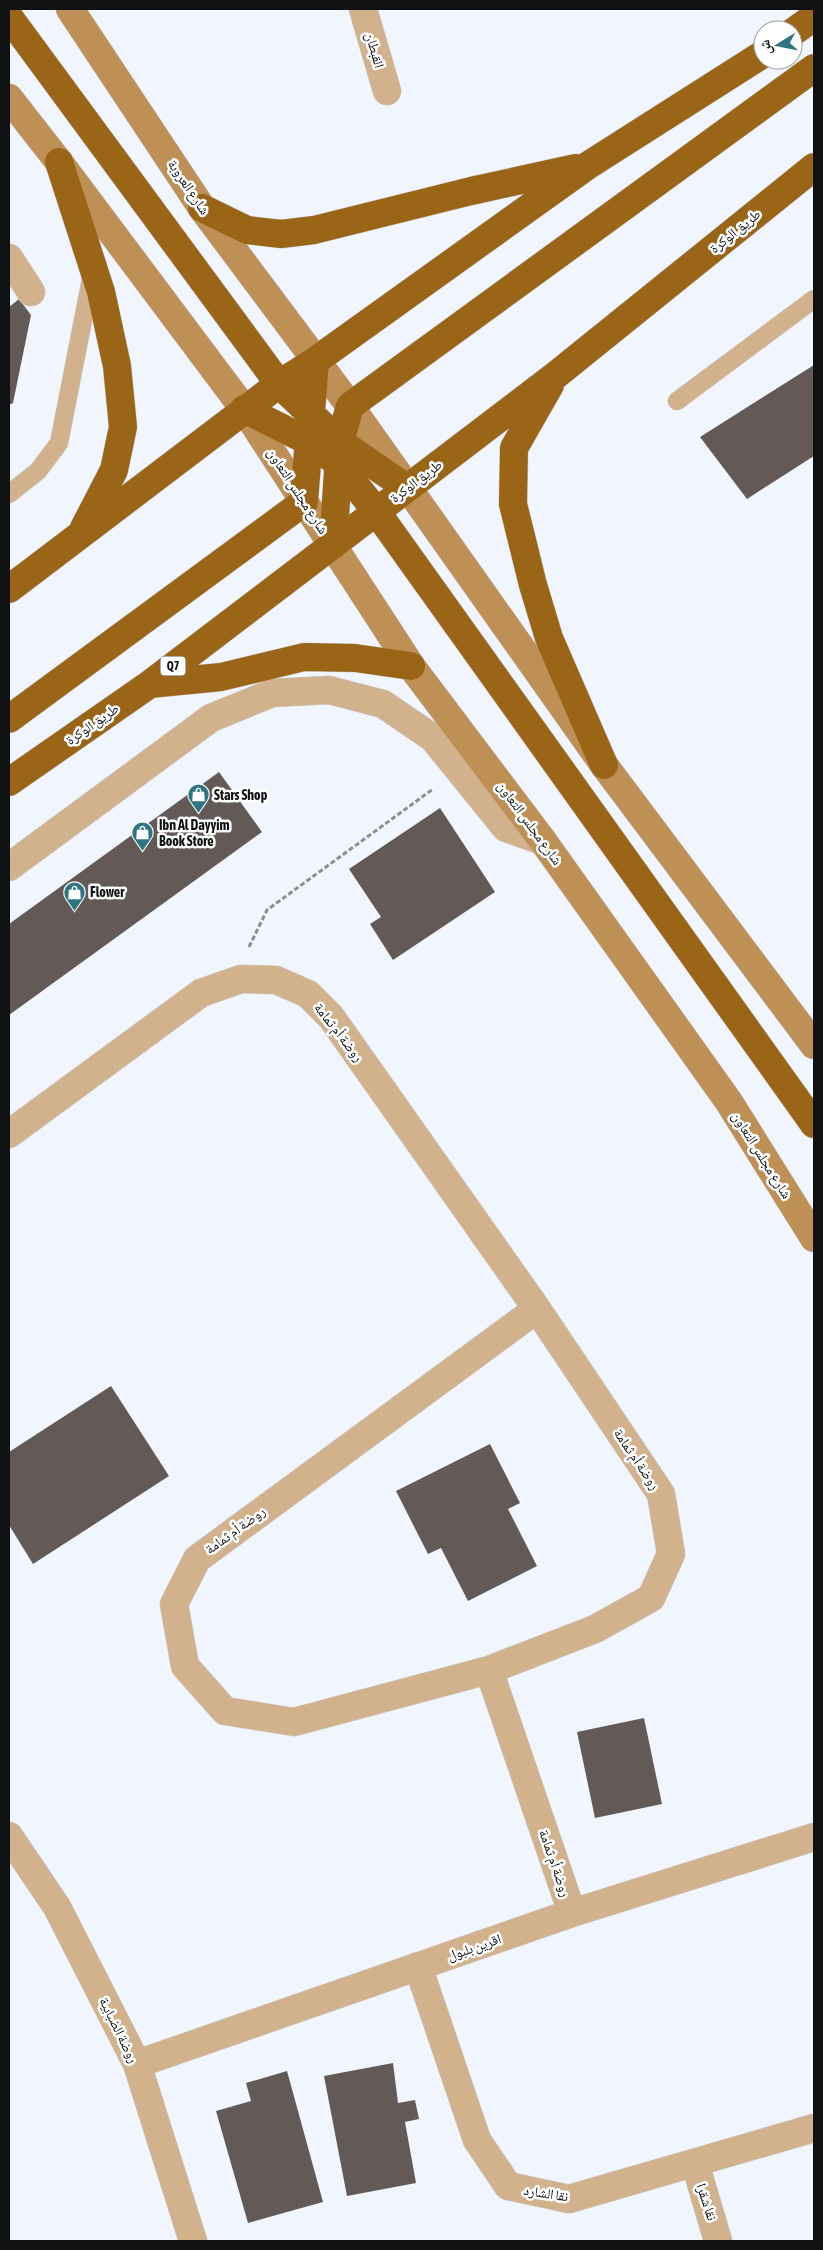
<svg xmlns="http://www.w3.org/2000/svg" width="823" height="2250" font-family="'Asap Condensed','Noto Naskh Arabic',sans-serif">
  <style>
    .building { fill: #635a58 }
    .lines { fill: none; stroke-linecap: round; stroke-linejoin: round }
    .lane-casing { stroke: #cdd1d8; stroke-width: 19 }
    .street-casing { stroke: #cdd1d8; stroke-width: 29 }
    .secondary-casing { stroke: #cdd1d8; stroke-width: 29 }
    .highway-casing { stroke: #cdd1d8; stroke-width: 29 }
    .path { stroke: #8c8f94; stroke-width: 3; stroke-dasharray: 5 2.5; stroke-linecap: butt }
    .lane { stroke: #d2b28d; stroke-width: 18 }
    .street { stroke: #d2b28d; stroke-width: 28 }
    .secondary { stroke: #bf9056; stroke-width: 28 }
    .highway { stroke: #9a6516; stroke-width: 28 }
    .labels { text-anchor: middle; dominant-baseline: central; stroke-width: 5; stroke-linejoin: round; paint-order: stroke }
    .shield { fill: #fff; stroke: #57585a; stroke-width: 1 }
    .shield-label { font-size: 12px; font-weight: bold; fill: #0f1113 }
    .street-label { font-size: 14px; fill: #0f1113; stroke: #fff }
    .poi-label { font-size: 14px; font-weight: bold; fill: #0f1113; stroke: #fff; text-anchor: start }
  </style>
  <rect width="100%" height="100%" fill="#f1f5fd"/>
  <path class="building" d="M19,299L31,315L13,403L9,405V307Z
    M814,365V456L747,499L700,437Z
    M219,772L262,832L9,1015V924Z
    M440,808L495,892L393,960L370,924L381,917L349,869Z
    M111,1386L169,1476L33,1564L9,1525V1452Z
    M490,1444L520,1503L508,1509L537,1566L468,1601L441,1548L428,1554L396,1491Z
    M644,1718L662,1804L595,1818L577,1732Z
    M393,2063L398,2103L415,2100L419,2119L405,2122L416,2183L347,2196L324,2076Z
    M287,2071L323,2202L248,2223L216,2111L251,2101L246,2083Z"/>
  <g class="lines">
    <defs>
      <path id="lane" d="M677,401L814,299
        M9,494L38,471L59,443L92,274"/>
      <path id="street" d="M363,9L387,91
        M9,258L31,292
        M9,867L211,718L272,693L329,690L383,704L433,738L506,828L543,841
        M9,1134L201,993L241,979L276,980L308,994L331,1017L537,1309L661,1494L671,1554L651,1598L595,1629L489,1670L294,1722L225,1711L185,1666L174,1604L197,1559L537,1309
        M489,1670L572,1913
        M9,1836L57,1907L137,2064L193,2241
        M418,1966L477,2140L508,2186L569,2199L814,2128
        M137,2064L572,1913L814,1837
        M695,2163L718,2241"/>
      <path id="secondary" d="M70,9L202,208L350,406L604,765L814,1045
        M9,98L59,162L244,409L411,666L543,841L729,1102L814,1238"/>
      <path id="highway" d="M9,17L279,384L340,442L407,488
        M793,32L814,17
        M59,162L101,292L117,366L123,427L114,470L84,528
        M202,208L247,230L281,234L314,230L471,191L576,168
        M550,385L514,448L513,504L533,585L549,638L604,765
        M244,409L308,441L338,463L376,511L814,1124
        M333,545L340,442L350,406L814,68
        M9,589L279,384L315,361L587,166L763,54
        M150,684L221,677L304,657L355,658L411,666
        M9,719L304,502L315,361
        M9,782L150,684L556,375L814,167"/>
    </defs>
    <use href="#lane" class="lane-casing"/>
    <use href="#street" class="street-casing"/>
    <use href="#secondary" class="secondary-casing"/>
    <use href="#highway" class="highway-casing"/>
    <path class="path" d="M249,947L267,910L433,789"/>
    <use href="#lane" class="lane"/>
    <use href="#street" class="street"/>
    <use href="#secondary" class="secondary"/>
    <use href="#highway" class="highway"/>
  </g>
  <defs>
    <symbol id="shop-pin" viewBox="-11 -11 22 30"><path d="M0 17L-7.5 6A9.5 9.5 0 1 1 7.5 6Z" fill="#2e7482" stroke="#fff"/><path d="M-5-2.5h2.3a2.7 3.5 0 0 1 5.4 0H5L5.5 6h-11ZM-1.5-2.5h3a1.5 2.3 0 0 0-3 0Z" fill="#fff"/></symbol>
  </defs>
  <g fill-rule="evenodd">
    <use href="#shop-pin" x="186" y="782" width="25" height="34"/>
    <use href="#shop-pin" x="130" y="820" width="25" height="34"/>
    <use href="#shop-pin" x="62" y="880" width="25" height="34"/>
  </g>
  <g class="labels">
    <rect class="shield" x="160.5" y="656.5" width="25" height="19" rx="4"/>
    <g class="shield-label">
      <text x="173" y="666">Q7</text>
    </g>
    <g class="street-label">
      <text transform="translate(375 50) rotate(74)">القبطان</text>
      <text transform="translate(189 187) rotate(56)">شارع العروبة</text>
      <text transform="translate(735 231) rotate(-39)">طريق الوكرة</text>
      <text transform="translate(416 481) rotate(-37)">طريق الوكرة</text>
      <text transform="translate(298 491) rotate(57)">شارع مجلس التعاون</text>
      <text transform="translate(92 724) rotate(-35)">طريق الوكرة</text>
      <text transform="translate(530 823) rotate(54)">شارع مجلس التعاون</text>
      <text transform="translate(339 1032) rotate(52)">روضة أم ثمامة</text>
      <text transform="translate(762 1155) rotate(58)">شارع مجلس التعاون</text>
      <text transform="translate(637 1459) rotate(56)">روضة أم ثمامة</text>
      <text transform="translate(235 1530) rotate(-36)">روضة أم ثمامة</text>
      <text transform="translate(555 1863) rotate(71)">روضة أم ثمامة</text>
      <text transform="translate(474 1947) rotate(-19)">اقرين بلبول</text>
      <text transform="translate(119 2030) rotate(64)">روضة الضبابية</text>
      <text transform="translate(546 2193) rotate(9)">نقا الشارد</text>
      <text transform="translate(707 2202) rotate(72)">نقا شقرا</text>
    </g>
    <g class="poi-label">
      <text x="214" y="795">Stars Shop</text>
      <text x="159" y="825">Ibn Al Dayyim<tspan x="159" dy="16">Book Store</tspan></text>
      <text x="90" y="892">Flower</text>
    </g>
  </g>
  <rect width="823" height="2250" fill="none" stroke="#0f1113" stroke-width="20"/>
  <g transform="translate(778 45) rotate(260)"><circle r="24" fill="#ffffff" stroke="#9fa0a1"/>
  <path d="M0-4L9 19L0 12L-9 19Z" fill="#2e7482"/>
  <text y="-8" font-size="14" font-weight="bold" text-anchor="middle" fill="#0f1113">ش</text>
  </g>
</svg>
